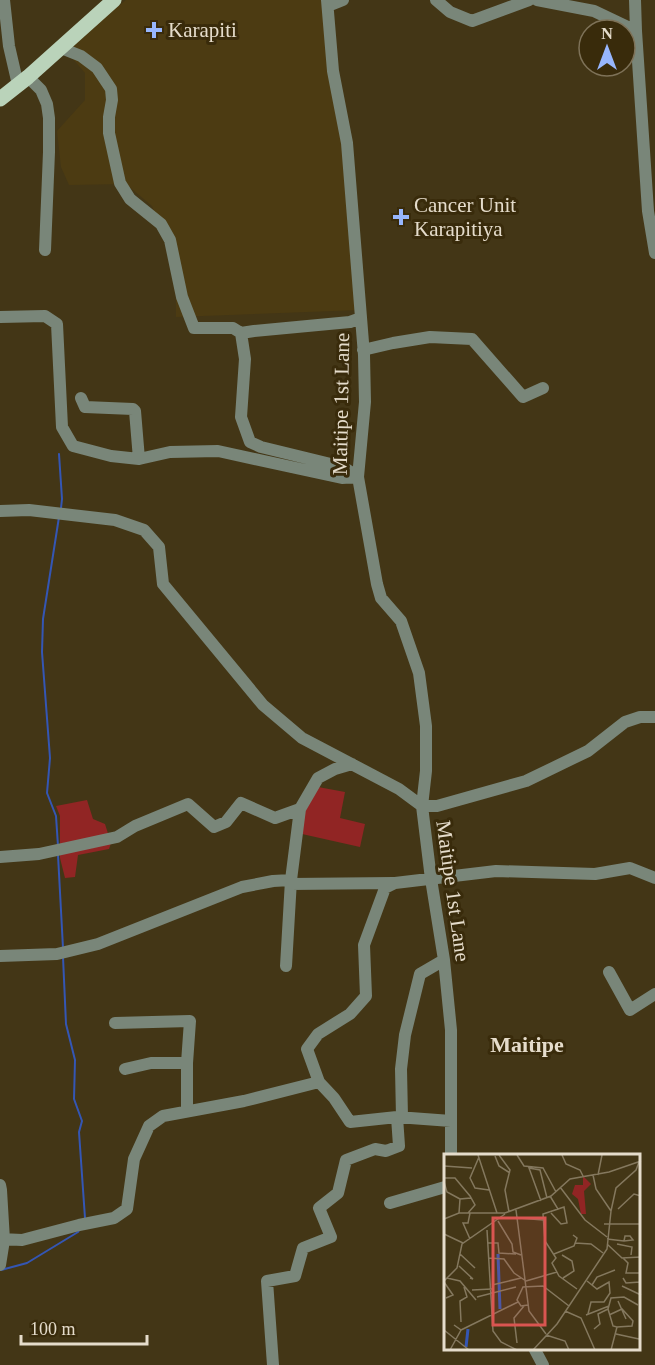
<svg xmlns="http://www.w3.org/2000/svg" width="655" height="1365" font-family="Georgia,serif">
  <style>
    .built { fill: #4c3b12 }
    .green { fill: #912524 }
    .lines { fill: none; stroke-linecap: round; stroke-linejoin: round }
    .stream { stroke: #3456b4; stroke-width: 2 }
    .minor { stroke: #798679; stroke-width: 12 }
    .major { stroke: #bad3ba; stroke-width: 15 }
    .poi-dot { fill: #97b6fd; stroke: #392b0b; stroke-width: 2 }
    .labels { text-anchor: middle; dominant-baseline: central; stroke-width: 6; stroke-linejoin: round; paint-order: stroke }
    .poi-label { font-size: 21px; fill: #e5dccb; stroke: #392b0b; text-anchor: start }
    .street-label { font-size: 21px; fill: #e5dccb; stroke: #392b0b }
    .neighbourhood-label { font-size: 22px; font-weight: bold; fill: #e5dccb; stroke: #392b0b }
    .inset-river { fill: none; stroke: #3456b4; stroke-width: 3 }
    .inset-road { fill: none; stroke: #84785e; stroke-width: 1.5 }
    .view { fill: #da5551; fill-opacity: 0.15; stroke: #da5551; stroke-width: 3 }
    .inset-edge { fill: none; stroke: #e5dccb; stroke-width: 3 }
  </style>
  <rect width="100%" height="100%" fill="#433616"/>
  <path class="built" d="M126,0H327L360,310L176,317V279L168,246L152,206L126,184L69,185L61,167L57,131L85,100V73L65,50Z"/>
  <path class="green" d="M318,787L345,792L340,818L365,824L360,847L302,834L305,811Z
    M87,800L93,819L105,824L111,843L109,849L78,855L75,877L65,878L60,858V816L56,806Z"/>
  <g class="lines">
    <path class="stream" d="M59,454L62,499L61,508
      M58,846L56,816L47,793L50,758L42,652L43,619L59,517
      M58,855L63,948
      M63,957L66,1024L75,1060L74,1099L82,1121L79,1132L85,1218
      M1,1270L27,1263L78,1232L80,1229"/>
    <path class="minor" d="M4,0L9,46L18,85
      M327,0L333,71L347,143L364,355L365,402L358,477L377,584L381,598L401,621L419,673L426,726V771L422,806L431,879L444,960L451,1030V1155
      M436,0L450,12L472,21L529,0
      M537,0L594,11L636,31
      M635,0L636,31L648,211L655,253
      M328,6L343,0
      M61,48L81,56L97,68L111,89L112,100L109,117V133L120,183L130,199L161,224L170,240L182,297L194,328H233L241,333L245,359L241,417L250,442L261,447L343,467L358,477
      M28,77L41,90L47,104L49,118V152L45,250
      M0,317L45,316L57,324L62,427L73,446L111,456L139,459L170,452L218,451L342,478L358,477
      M241,333L254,331L350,322L361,318
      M363,350L393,343L430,337L472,339L523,397L543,388
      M81,398L85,407L133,409L135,411L139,459
      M0,511L29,510L115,520L144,530L159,547L163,584L263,705L302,738L399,789L422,806
      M422,806H437L526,781L588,751L625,722L640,717H655
      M0,857L39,854L117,837L135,826L188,804L214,827L226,822L241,803L275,818L300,809
      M290,884L394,883
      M0,956L57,954L98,944L242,887L273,881L291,880
      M286,966L291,880L300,809L318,778L335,769L352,764
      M609,972L630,1010L655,994
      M115,1023L190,1021L187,1063V1111
      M125,1069L151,1063H187
      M402,1117L401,1069L405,1035L420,974L444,960
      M451,1121L397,1117L350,1122L334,1098L319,1082L307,1049L318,1034L350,1014L366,996L364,945L385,888L395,883L496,871L595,874L630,868L655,878
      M0,1185L1,1190L4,1240L0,1265
      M390,1203L445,1187
      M0,1239L22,1240L79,1225L114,1218L127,1209L134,1159L149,1126L163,1116L244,1101L319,1082
      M534,1348L543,1365
      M273,1365L267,1281L295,1276L303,1248L331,1237L319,1208L338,1193L346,1160L375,1149L386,1151L399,1146L397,1117"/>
    <path class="major" d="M0,99L28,77L114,0"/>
  </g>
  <g class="poi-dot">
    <path d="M151 21h6v6h6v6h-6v6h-6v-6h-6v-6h6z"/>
    <path d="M398 208h6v6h6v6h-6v6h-6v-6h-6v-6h6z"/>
  </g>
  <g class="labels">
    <g class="poi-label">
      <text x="168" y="30">Karapiti</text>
      <text x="414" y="205">Cancer Unit<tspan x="414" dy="24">Karapitiya</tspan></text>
    </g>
    <g class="street-label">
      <text transform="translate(341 404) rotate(-89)">Maitipe 1st Lane</text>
      <text transform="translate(453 891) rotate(82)">Maitipe 1st Lane</text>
    </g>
    <g class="neighbourhood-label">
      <text x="527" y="1044">Maitipe</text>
    </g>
  </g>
  <g transform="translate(444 1154)">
    <rect width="196" height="196" fill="#433616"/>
    <path d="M139,22L147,30L140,37L142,60H137L134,45L128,40L131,31H139Z" fill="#912524"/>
    <path class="inset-river" d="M54,100L56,155M22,193L24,175"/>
    <path class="inset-road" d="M34,1L53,59M55,1L66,16L61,36L65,58M73,1L80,12L99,14L112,38M118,1L122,10L136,16L139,22M51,2L55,12L66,19M35,3L26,24L31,34L45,36M0,12L28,14M154,21L158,1M0,24H11L26,42L31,51L24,59M0,28L3,38L16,45M116,33L141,66L163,83M106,42L114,55L99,60L101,87L112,104L108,109L115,122L133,135M97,47L85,14L96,16L103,44M174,55L190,40L197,42M72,56L85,157L102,180M167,57L172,34L192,16L195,8M15,59L16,45L27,44M61,59L107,42L126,25L165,18L197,7M107,59L117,70L123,69L120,53L114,55M75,64L99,66M0,65L15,59H61M54,67L68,90L69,98L77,101M160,70H197M43,76L49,177L57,188L73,196M0,80L19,89M26,85L19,69H24L26,59M163,85L180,87L189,86L186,82H181L180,87M44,89H54L55,99L72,100M131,89L147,90L159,99M163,90L178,104L197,103M173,90L188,93L187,101M16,100L31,114M110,100L130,92L133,84L129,81M118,101L128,107L130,117L119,124M44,104L60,105L70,119L82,127M179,104L184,109L182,119H197M15,112L29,125L26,124M3,124L16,127L32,146M179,124L182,129L196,128V121M0,127L13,114L18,90L61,60M82,127L113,118M143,127L153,135L165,128L166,139L160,148H147L144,160M0,128L9,141L2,144M48,131L77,124M148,131L153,123L171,116M178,132L197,141M28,136L48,135M33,143L72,133M174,147L182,165M84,151L77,152L73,146L79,133L99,132L125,152M121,157L137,164L151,196M142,161L165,152M165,161L178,155L189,167L188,172L173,173M17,168L16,147L23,143L20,133M150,175L156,170L154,160L164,155M0,176L25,196M17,176L74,148M172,180L195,185M102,181L121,187L125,196M73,189L70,164L80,152M6,196L17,176L10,171M89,196L113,170L163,95L167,57L152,35L149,21M167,196L173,173L169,172L164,155L167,144L180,143L194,151"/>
    <path class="view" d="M49,64H101V171H49Z"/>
    <rect width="196" height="196" class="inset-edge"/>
  </g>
  <g transform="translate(607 48)"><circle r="28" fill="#392b0b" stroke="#7e7258" stroke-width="1.5"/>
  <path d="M0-4.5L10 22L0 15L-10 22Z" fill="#97b6fd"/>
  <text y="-9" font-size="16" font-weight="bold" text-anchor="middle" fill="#e5dccb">N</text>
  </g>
  <path d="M21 1335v9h126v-9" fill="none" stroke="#e5dccb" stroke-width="3"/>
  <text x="30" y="1335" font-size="18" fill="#e5dccb" stroke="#392b0b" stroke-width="4.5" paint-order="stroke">100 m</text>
</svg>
